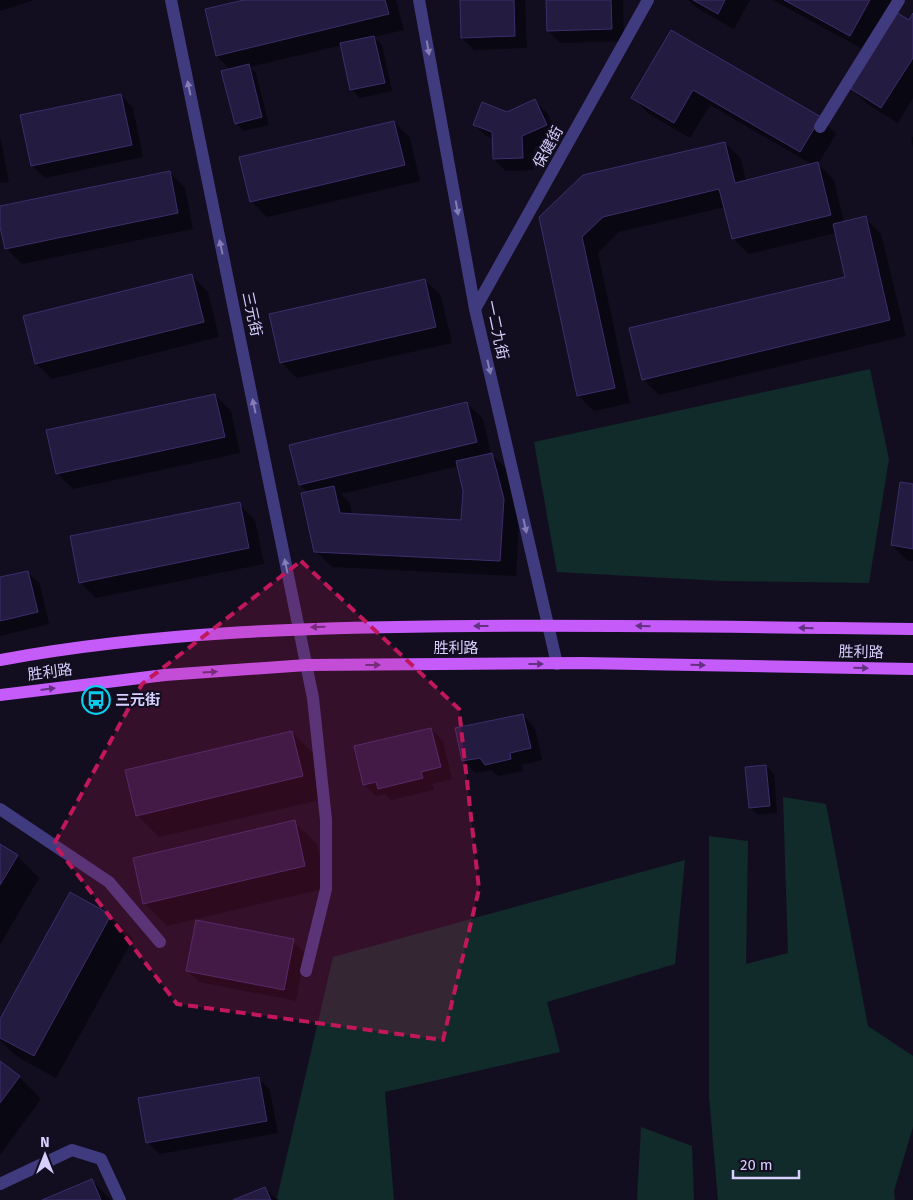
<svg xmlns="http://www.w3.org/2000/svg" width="913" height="1200" font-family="'Fira Sans','Noto Sans SC',sans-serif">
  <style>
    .green { fill: #112a2a }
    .shadow { fill: #0007; fill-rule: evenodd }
    .building { fill: #241b41; stroke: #3d2e6c }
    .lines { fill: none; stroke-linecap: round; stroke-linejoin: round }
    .minor { stroke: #403b7e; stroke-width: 12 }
    .primary { stroke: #c55bf8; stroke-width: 12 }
    .oneway { fill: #847eb7 }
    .oneway2 { fill: #633181 }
    .marked { fill: #c2185b; fill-opacity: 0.2; stroke: #c2185b; stroke-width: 4; stroke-dasharray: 10 6; stroke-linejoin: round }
    .labels { text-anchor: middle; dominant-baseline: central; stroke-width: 4; stroke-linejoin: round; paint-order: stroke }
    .street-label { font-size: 15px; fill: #d7cffd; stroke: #120e20 }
    .poi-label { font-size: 15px; font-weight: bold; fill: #d7cffd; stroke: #120e20; text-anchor: start }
  </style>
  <rect width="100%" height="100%" fill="#120e20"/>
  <path class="green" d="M870,369L889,459L869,583L722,581L557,572L534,442Z
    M783,797L826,804L868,1026L913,1056V1127L894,1191L895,1200H718L709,1096V836L748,841L746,964L788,953Z
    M685,860L675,964L547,1002L560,1052L385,1092L394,1200H279L277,1198L333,957Z
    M641,1127L692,1146L694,1200H637Z"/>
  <path class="shadow" d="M0,0H34L0,11Z
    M249,0H396L404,30L374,37L382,45L392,91L360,98L352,90L342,45L250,67L256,73L269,125L244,131L236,123L231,70L217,56Z
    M461,0H525L527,48L474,50L462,38Z
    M547,0H623L624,41L560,43L548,31Z
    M688,0H750L734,29L697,8Z
    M773,0H894L866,51Z
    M913,15V98L898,123L866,103L850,87Z
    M672,32L820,118L836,134L818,164L834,180L844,223L865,218L881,234L906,336L659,395L643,379L847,277L836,233L749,254L733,238L725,207L619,232L598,253L630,403L594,411L578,395L540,218L725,143L741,159L746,181L813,165L710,105L690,138L649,114L633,98Z
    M121,95L133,108L143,157L45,178L32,165Z
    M535,101L547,113L558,137L534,148V170L506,171L494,159L493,139L486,136L474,124L507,113Z
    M394,122L410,138L420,181L267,217L251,201Z
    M0,135L9,182L0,183Z
    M911,137H913V148Z
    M169,172L185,188L193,229L22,264L6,248L0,221V207Z
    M192,276L208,292L219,337L52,379L36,363Z
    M425,280L441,296L452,343L297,378L281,362Z
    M215,395L231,411L240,453L73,489L57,473Z
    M467,403L483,419L491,454L508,470L519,516L516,576L332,567L315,551L308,493L300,484ZM459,466L465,491L463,522L352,515L350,503L341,494Z
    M913,485V561H908L892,545Z
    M239,504L255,520L264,564L96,598L80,582Z
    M27,572L40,584L49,624L0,636V579Z
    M523,715L535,728L542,760L521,765L523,771L498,776L492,770L476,773L463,761Z
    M431,729L443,741L452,779L432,784L434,790L391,800L385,794L376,796L364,784Z
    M292,732L314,754L325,799L159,837L137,815Z
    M766,766L774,774L777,813L758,815L750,807Z
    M294,822L317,844L327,888L167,926L144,903Z
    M0,846L17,856L39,878L0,945Z
    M70,894L111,916L133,939L56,1078L16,1056L0,1040V1022Z
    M293,941L305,953L296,1001L199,982L187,970Z
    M0,1063L19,1077L41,1099L0,1155Z
    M258,1078L270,1090L278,1133L160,1154L147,1142Z
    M91,1180L111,1200H45Z
    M265,1188L277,1200H237Z"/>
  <path class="building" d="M244,0H385L389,14L216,56L205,9Z
    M460,0H514L515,36L461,38Z
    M546,0H611L612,29L547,31Z
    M693,0H725L718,14Z
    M784,0H870L850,36Z
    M896,12L909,20L913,13V58L881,108L848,87Z
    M671,30L821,117L800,152L693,90L674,123L631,98Z
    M374,36L385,83L350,90L340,43Z
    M249,64L262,117L235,124L221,71Z
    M121,94L132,145L31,166L20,115Z
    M535,99L547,125L522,136L523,158L493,159L492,132L473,125L482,102L507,112Z
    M394,121L405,165L250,202L239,157Z
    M725,142L735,183L818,162L831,215L732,239L719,189L603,217L582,237L615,388L577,396L539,217L583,175Z
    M170,171L178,213L5,249L0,227V206Z
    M866,216L890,320L642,380L629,328L845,277L833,224Z
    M192,274L204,322L35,364L23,316Z
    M425,279L436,327L280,363L269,314Z
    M215,394L225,437L56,474L46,430Z
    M467,402L477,442L299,485L289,445Z
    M492,453L504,499L500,561L314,552L301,493L334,486L340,513L461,520L463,491L456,461Z
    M900,482L913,484V549L891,545Z
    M240,502L249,548L79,583L70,536Z
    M28,571L38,612L0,621V577Z
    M523,714L531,748L510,753L511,759L485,765L480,758L462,761L455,728Z
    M431,728L441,767L421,772L423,778L378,789L376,782L363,785L354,746Z
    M292,731L303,776L136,816L125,770Z
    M766,765L770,806L749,808L745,767Z
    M295,820L305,866L143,904L133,858Z
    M0,844L18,855L0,885Z
    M70,892L111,915L34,1056L0,1038V1019Z
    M196,920L294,939L284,990L186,971Z
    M0,1061L20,1076L0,1103Z
    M259,1077L267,1121L146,1143L138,1098Z
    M92,1179L101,1200H42Z
    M265,1187L271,1200H233Z"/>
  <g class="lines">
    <path class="minor" d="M171,0L313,698L326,820V889L306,971
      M419,0L475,309L557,664
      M820,127L899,0
      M475,309L648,0
      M0,809L109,882L160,942
      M0,1184L72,1150L101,1159L120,1200"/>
    <path class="primary" d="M0,660C157,631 317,627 476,626C622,625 767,627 913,629
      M0,695L165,675L307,665L582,663L913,669"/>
  </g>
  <defs><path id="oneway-solid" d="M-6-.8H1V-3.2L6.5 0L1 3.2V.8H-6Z" transform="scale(1.25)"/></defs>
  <g class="oneway">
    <use href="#oneway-solid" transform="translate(428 48) rotate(80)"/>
    <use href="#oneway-solid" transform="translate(189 88) rotate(-102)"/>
    <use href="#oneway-solid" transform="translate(457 208) rotate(80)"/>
    <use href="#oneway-solid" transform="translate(221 247) rotate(-102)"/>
    <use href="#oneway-solid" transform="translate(489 367) rotate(77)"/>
    <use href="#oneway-solid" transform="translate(254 406) rotate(-102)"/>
    <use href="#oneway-solid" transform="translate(525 526) rotate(77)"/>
    <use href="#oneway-solid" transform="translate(286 566) rotate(-102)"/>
  </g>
  <g class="oneway2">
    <use href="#oneway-solid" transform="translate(481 626) rotate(180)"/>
    <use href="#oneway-solid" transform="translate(643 626) rotate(-179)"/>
    <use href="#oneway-solid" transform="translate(318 627) rotate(179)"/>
    <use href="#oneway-solid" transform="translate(806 628) rotate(-179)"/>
    <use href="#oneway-solid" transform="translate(536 664)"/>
    <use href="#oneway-solid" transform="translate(373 665)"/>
    <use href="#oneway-solid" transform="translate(698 665) rotate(1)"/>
    <use href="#oneway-solid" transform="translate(861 668) rotate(1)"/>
    <use href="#oneway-solid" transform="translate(210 672) rotate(-4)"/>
    <use href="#oneway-solid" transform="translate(48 689) rotate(-7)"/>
  </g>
  <path class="marked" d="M301,561L459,709L479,889L443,1040L177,1004L54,844L142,684Z"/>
  <defs>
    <symbol id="bus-ring" viewBox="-11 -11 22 22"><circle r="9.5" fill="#120e20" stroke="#0acdee" stroke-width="1.5"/><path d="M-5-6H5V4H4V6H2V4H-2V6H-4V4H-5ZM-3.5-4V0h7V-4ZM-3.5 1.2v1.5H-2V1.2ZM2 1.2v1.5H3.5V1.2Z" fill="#0acdee"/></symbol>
  </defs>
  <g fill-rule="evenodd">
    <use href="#bus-ring" x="80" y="684" width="32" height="32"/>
  </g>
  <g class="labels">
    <g class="street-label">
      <text transform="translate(548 147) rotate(-61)">保健街</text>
      <text transform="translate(252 314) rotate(78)">三元街</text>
      <text transform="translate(497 330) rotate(78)">一二九街</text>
      <text x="456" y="648">胜利路</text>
      <text transform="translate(861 652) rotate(1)">胜利路</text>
      <text transform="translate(50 672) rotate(-7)">胜利路</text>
    </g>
    <g class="poi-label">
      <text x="115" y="700">三元街</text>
    </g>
  </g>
  <g transform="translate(45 1155)" stroke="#120e20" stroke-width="4" paint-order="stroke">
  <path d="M0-4L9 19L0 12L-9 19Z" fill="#d7cffd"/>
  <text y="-8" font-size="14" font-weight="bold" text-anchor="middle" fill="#d7cffd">N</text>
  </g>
  <path d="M733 1170v8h66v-8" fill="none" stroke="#d7cffd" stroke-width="2.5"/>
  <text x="740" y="1170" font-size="15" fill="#d7cffd" stroke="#120e20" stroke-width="4" paint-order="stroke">20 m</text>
</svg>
